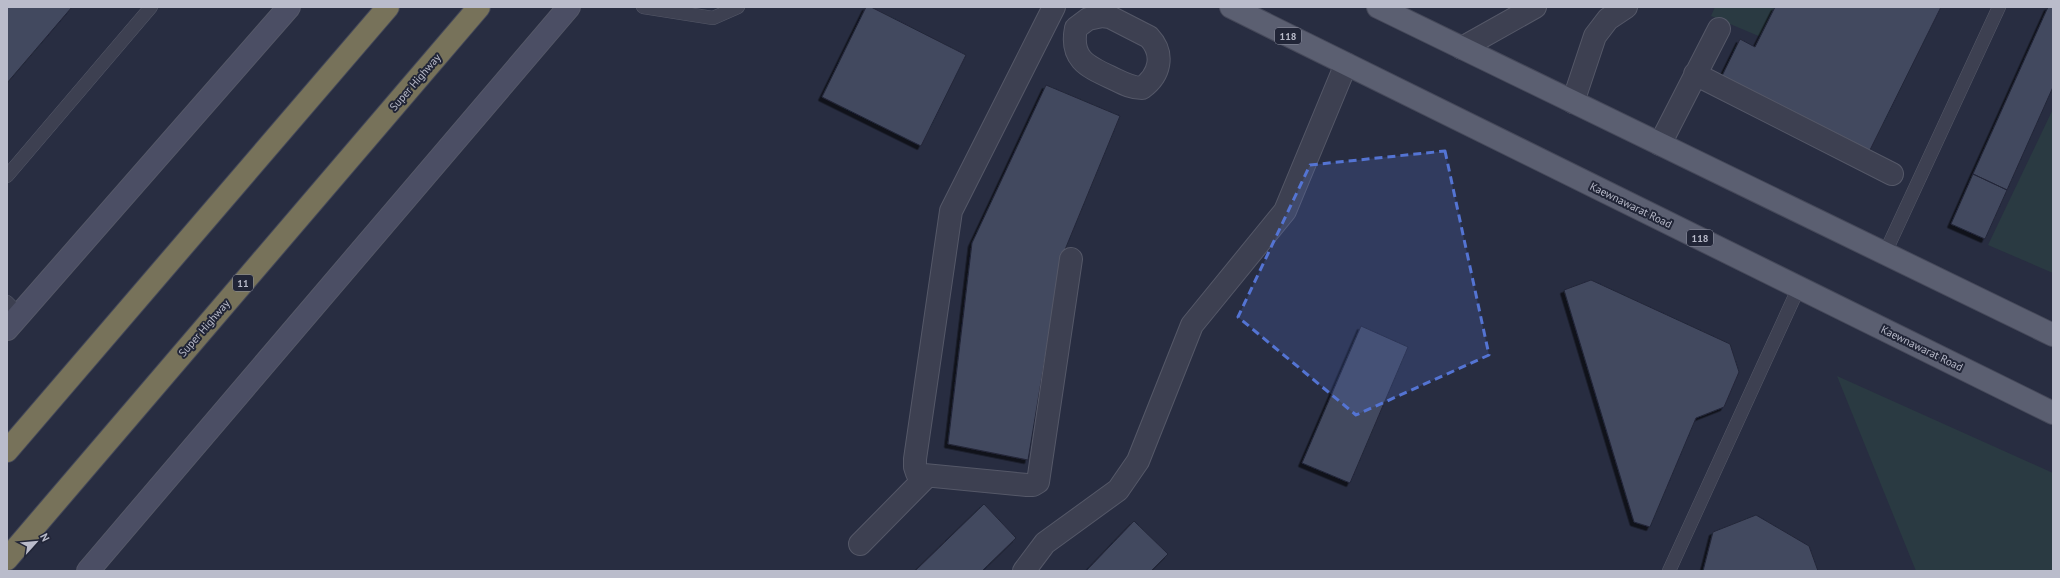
<svg xmlns="http://www.w3.org/2000/svg" width="2060" height="578" font-family="'PT Sans',sans-serif">
  <style>
    .green { fill: #2a3a42 }
    .building { fill: #43485f; stroke: #232739; filter: url(#shadow) }
    .lines { fill: none; stroke-linecap: round; stroke-linejoin: round }
    .lane-casing { stroke: #555868; stroke-width: 14 }
    .street-casing { stroke: #555868; stroke-width: 24 }
    .secondary-casing { stroke: #555868; stroke-width: 24 }
    .primary-casing { stroke: #46495a; stroke-width: 24 }
    .highway-casing { stroke: #444859; stroke-width: 24 }
    .lane { stroke: #3d4051; stroke-width: 13 }
    .street { stroke: #3d4051; stroke-width: 22 }
    .secondary { stroke: #4b4e64; stroke-width: 22 }
    .primary { stroke: #5b5f71; stroke-width: 22 }
    .highway { stroke: #77725a; stroke-width: 22 }
    .marked { fill: #5474d3; fill-opacity: 0.2; stroke: #5474d3; stroke-width: 3; stroke-dasharray: 8 5; stroke-linejoin: round }
    .labels { text-anchor: middle; dominant-baseline: central; stroke-width: 4; stroke-linejoin: round; paint-order: stroke }
    .shield { fill: #212537; stroke: #8c8f9f; stroke-width: 1 }
    .shield-label { font-size: 10px; font-weight: bold; fill: #babccb }
    .street-label { font-size: 11px; fill: #babccb; stroke: #212537 }
  </style>
  <defs>
    <filter id="shadow"><feDropShadow dx="-3.5" dy="3.5" stdDeviation="0" flood-color="#0009"/></filter>
  </defs>
  <rect width="100%" height="100%" fill="#282d41"/>
  <path class="green" d="M1715,7H1775L1761,37L1711,16Z
    M2053,109V273L1988,245Z
    M1837,376L2053,473V571H1916Z"/>
  <path class="building" d="M7,7H72L7,83Z
    M866,7H871L966,55L921,146L822,97Z
    M1775,7H1941L1868,154L1720,80L1740,39L1755,47Z
    M2048,7H2053V87L2007,190L1973,174Z
    M1046,85L1120,116L1062,257L1028,460L948,444L972,243Z
    M1973,174L2007,190L1985,239L1951,224Z
    M1591,280L1730,344L1739,372L1724,407L1696,418L1650,527L1634,522L1564,290Z
    M1361,326L1408,347L1350,483L1302,463Z
    M984,504L1016,538L982,571H915Z
    M1756,515L1809,546L1818,571H1703L1713,532Z
    M1134,521L1168,554L1151,571H1086Z"/>
  <g class="lines">
    <defs>
      <path id="lane" d="M643,7L713,18L738,7
        M7,176L151,7
        M1885,253L1999,7
        M7,302L20,315
        M1669,571L1799,287"/>
      <path id="street" d="M1054,7L951,211L915,459V467L917,473L924,475L1027,485H1033L1038,482L1071,259
        M1102,16L1110,17L1149,37C1165,54 1160,75 1142,88C1130,88 1121,82 1110,77C1086,66 1070,58 1076,28L1088,19Z
        M1462,48L1535,7
        M1695,74L1892,174
        M1573,102L1595,36L1608,19L1626,7
        M1660,144L1719,29
        M860,544L927,476
        M1024,571L1045,543L1118,490L1138,461L1192,325L1285,211L1346,64"/>
      <path id="secondary" d="M7,329L289,7
        M88,571L569,7"/>
      <path id="primary" d="M1231,7L2053,413
        M1378,7L2053,335"/>
      <path id="highway" d="M7,451L388,7
        M7,559L479,7"/>
    </defs>
    <use href="#lane" class="lane-casing"/>
    <use href="#street" class="street-casing"/>
    <use href="#secondary" class="secondary-casing"/>
    <use href="#primary" class="primary-casing"/>
    <use href="#highway" class="highway-casing"/>
    <use href="#lane" class="lane"/>
    <use href="#street" class="street"/>
    <use href="#secondary" class="secondary"/>
    <use href="#primary" class="primary"/>
    <use href="#highway" class="highway"/>
  </g>
  <path class="marked" d="M1445,151L1489,355L1356,415L1238,317L1310,165Z"/>
  <g class="labels">
    <g class="shield">
      <rect x="1275" y="28" width="26" height="16" rx="3"/>
      <rect x="1687" y="230" width="26" height="16" rx="3"/>
      <rect x="233" y="275" width="20" height="16" rx="3"/>
    </g>
    <g class="shield-label">
      <text x="1288" y="36">118</text>
      <text x="1700" y="238">118</text>
      <text x="243" y="283">11</text>
    </g>
    <g class="street-label">
      <text transform="translate(415 82) rotate(-49)">Super Highway</text>
      <text transform="translate(1631 205) rotate(26)">Kaewnawarat Road</text>
      <text transform="translate(204 328) rotate(-49)">Super Highway</text>
      <text transform="translate(1922 348) rotate(26)">Kaewnawarat Road</text>
    </g>
  </g>
  <rect width="2060" height="578" fill="none" stroke="#babccb" stroke-width="16"/>
  <g transform="translate(36 542) rotate(63)" stroke="#212537" stroke-width="3" paint-order="stroke">
  <path d="M0-3L7 15L0 10L-7 15Z" fill="#babccb"/>
  <text y="-6" font-size="11" font-weight="bold" text-anchor="middle" fill="#babccb">N</text>
  </g>
</svg>
